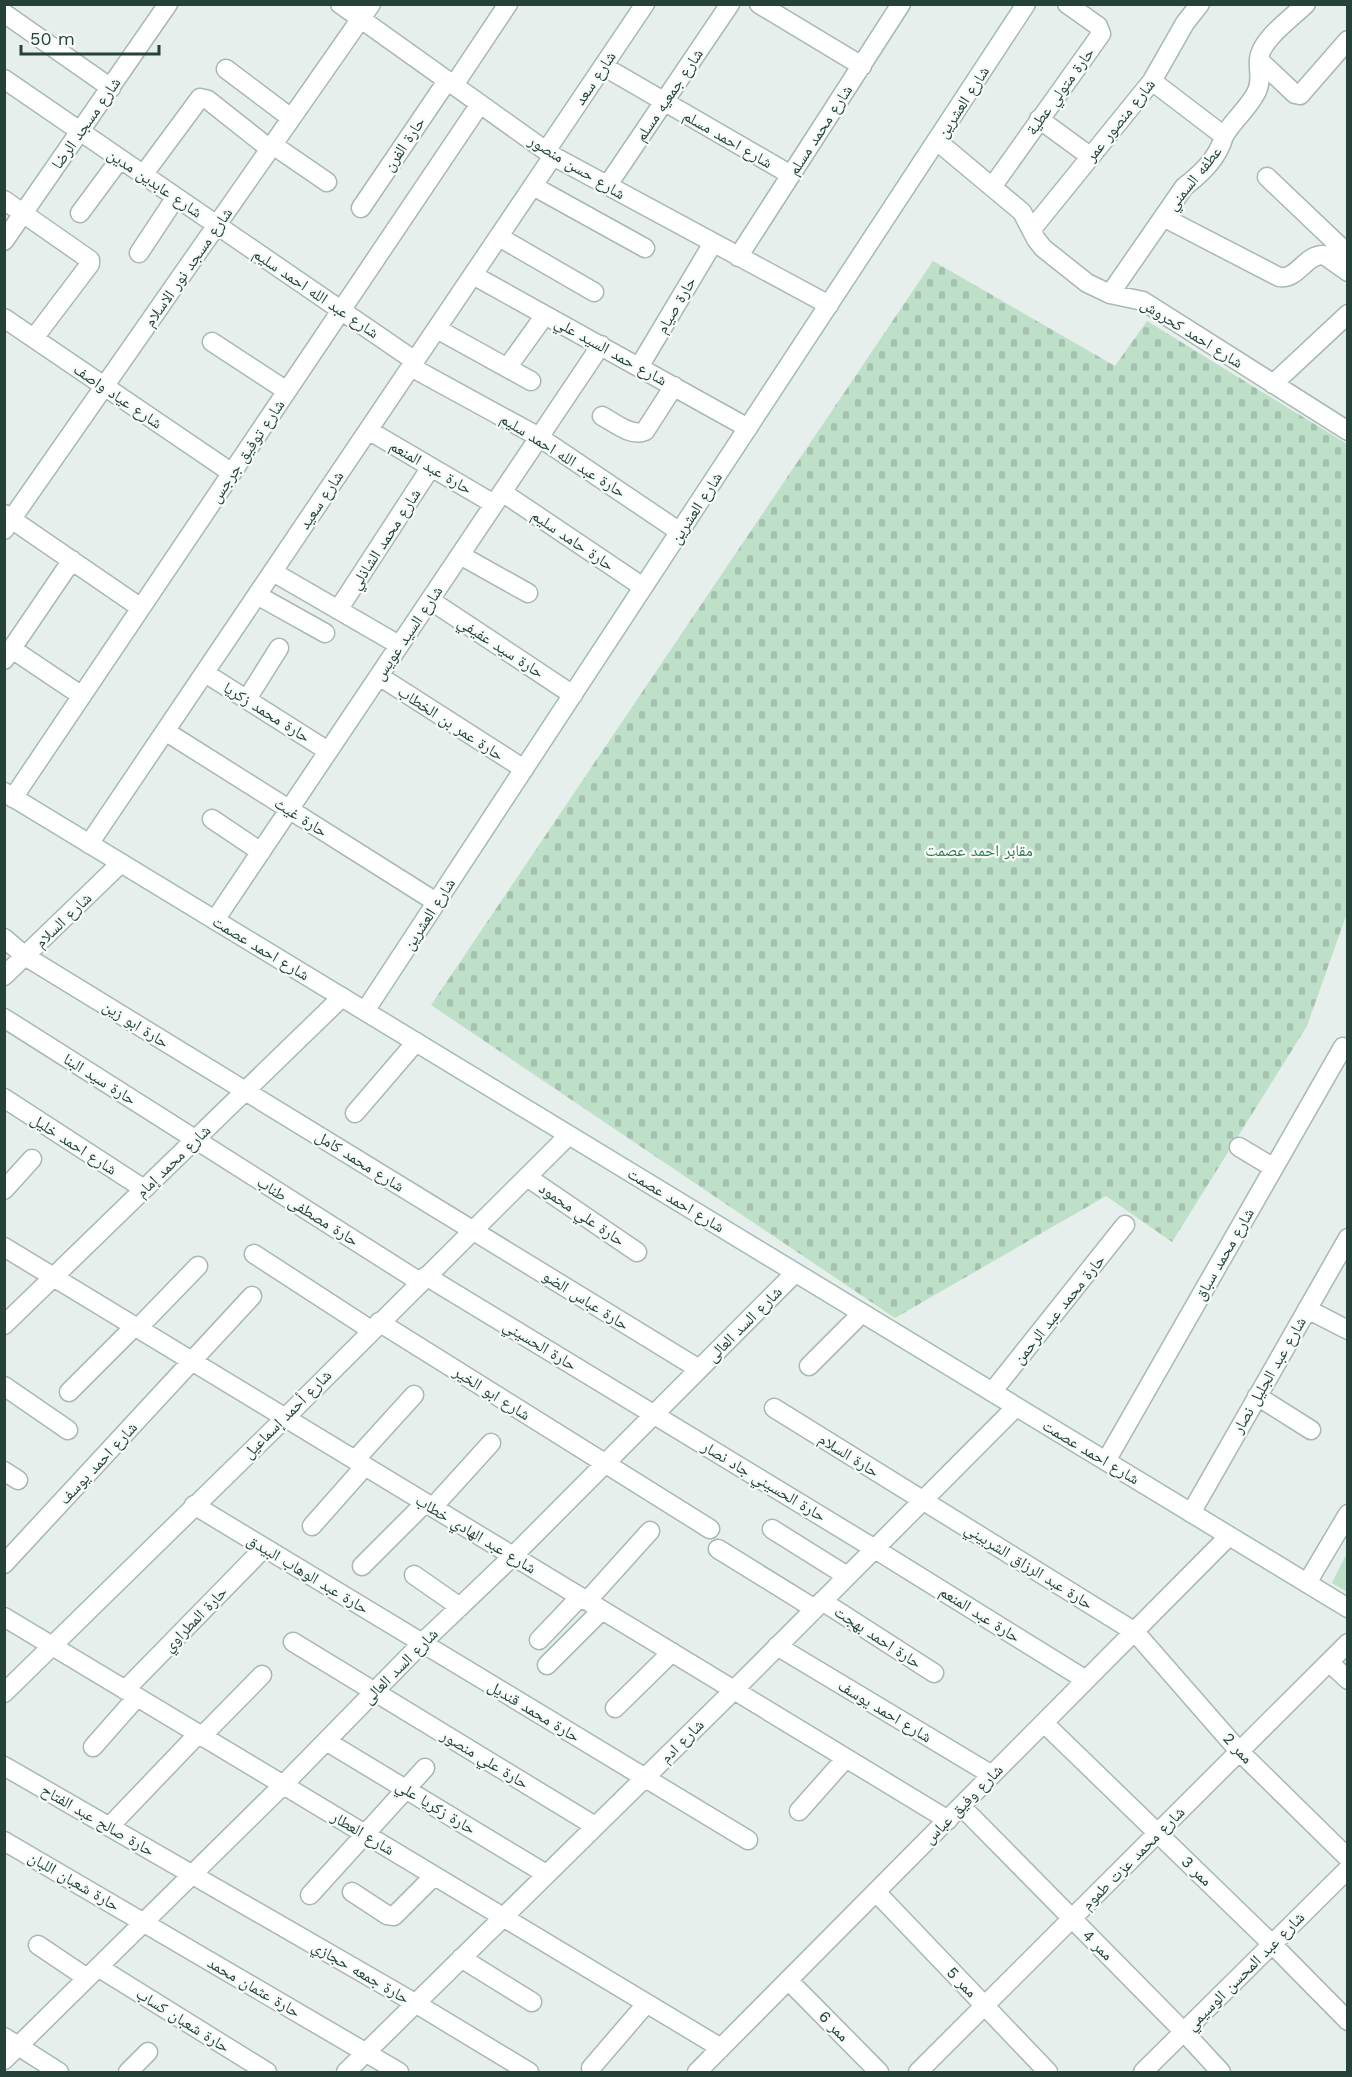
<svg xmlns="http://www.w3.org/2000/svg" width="1352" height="2077" font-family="'Work Sans','Noto Naskh Arabic',sans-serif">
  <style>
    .cemetery { fill: url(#cemetery-stones) }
    .park { fill: #bfe0c8 }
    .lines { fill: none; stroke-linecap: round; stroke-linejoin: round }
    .street-casing { stroke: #a8b8b2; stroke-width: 21 }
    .secondary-casing { stroke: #a4bbb3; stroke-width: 21 }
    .street { stroke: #fff; stroke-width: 18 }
    .secondary { stroke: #fff; stroke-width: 18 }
    .labels { text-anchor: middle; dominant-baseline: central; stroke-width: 4.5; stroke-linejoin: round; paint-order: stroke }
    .street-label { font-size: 16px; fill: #24423a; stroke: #f7fbf9 }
    .park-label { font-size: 16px; fill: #2d7a4b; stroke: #f7fbf9 }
  </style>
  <defs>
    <pattern id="cemetery-stones" width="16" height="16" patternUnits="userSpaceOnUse" patternTransform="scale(1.5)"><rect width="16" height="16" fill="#bfe0c8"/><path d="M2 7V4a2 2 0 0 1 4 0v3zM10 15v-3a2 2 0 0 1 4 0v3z" fill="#a4c1ad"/></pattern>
  </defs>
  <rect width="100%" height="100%" fill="#e6efeb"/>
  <path class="cemetery" d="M933,261L1115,366L1147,321L1347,444V913L1307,1026L1172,1242L1106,1196L895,1318L431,1005Z"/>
  <path class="park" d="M1347,1553V1592L1332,1583Z"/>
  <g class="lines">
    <defs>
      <path id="street" d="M340,4L553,156L829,305
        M759,4L862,66
        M4,13L111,88
        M1259,60L1295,94L1300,95L1348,40
        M603,66L791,175
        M226,69L291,118
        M4,79L415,361
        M454,85L508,4
        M1039,119L1091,157
        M1224,136C1233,120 1249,108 1257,91C1262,80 1258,71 1259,59C1261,39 1292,18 1306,4
        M937,141L1022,212L1036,239L1043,248L1087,283L1110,294L1143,301L1348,431
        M273,145L327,182
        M546,151L645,4
        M143,175L200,98L208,100L270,149
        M1267,177L1348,254
        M533,186L645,248
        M607,186L730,4
        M992,187L1101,34L1098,26L1067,4
        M4,200L90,260V264L34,338
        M361,208L447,81
        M80,213L120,159
        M1163,217L1279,277C1298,280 1305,254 1324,255L1348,272
        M1032,229L1152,81L1185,23L1200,4
        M499,237L594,292
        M4,241L168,4
        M139,253L176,197
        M738,257L901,4
        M473,275L748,428
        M1110,294L1184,187C1202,173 1218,158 1224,136L1152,81
        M4,318L232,473
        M437,329L531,381
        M212,342L287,391
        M411,367L539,437L680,532
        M639,367L713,243
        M507,368L545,315
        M1273,384L1348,314
        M602,416C615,423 631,437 645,431L674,386
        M368,430L494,504
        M502,492L643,587
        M4,514L141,608
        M4,530L371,4
        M460,555L528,593
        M273,572L399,645
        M257,595L325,633
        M430,600L573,695
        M338,610L431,467
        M12,649L82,696
        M4,660L72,560
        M205,673L328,751
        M379,676L524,769
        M247,699L279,648
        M165,731L436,902
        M13,798L480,104
        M212,819L261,852
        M89,844L553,156
        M215,920L601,345
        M4,938L25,956L699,1369
        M4,976L121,863
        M4,1018L420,1282
        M4,1098L144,1189
        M355,1113L416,1042
        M1239,1147L1274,1168
        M527,1177L637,1252
        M4,1190L32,1159
        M4,1247L948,1820
        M254,1254L371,1330
        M426,1276L875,1549L1086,1680
        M1307,1309L1348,1330
        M379,1322L710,1529
        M4,1325L342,997
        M138,1328L198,1266
        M809,1366L862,1313
        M4,1386L68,1430
        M69,1392L135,1326
        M992,1392L1125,1225
        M1257,1396L1311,1430
        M774,1408L1135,1632L1239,1751L1348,1858
        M355,1460L414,1395
        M1106,1461L1343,1047
        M4,1471L18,1480
        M194,1505L748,1840
        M433,1507L491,1443
        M1191,1513L1348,1238
        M312,1526L365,1466
        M772,1529L847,1576
        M718,1549L815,1609
        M4,1564L252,1296
        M362,1566L425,1503
        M414,1575L460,1607
        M1307,1583L1348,1514
        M587,1601L650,1531
        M822,1601L934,1673
        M4,1617L721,2048
        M539,1640L580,1597
        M293,1642L595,1826
        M777,1646L992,1775
        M1329,1662L1348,1680
        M547,1665L602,1610
        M125,1690L264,1548
        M615,1708L672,1652
        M1044,1723L1272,1944L1348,2021
        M202,1736L262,1675
        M326,1741L546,1874
        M93,1747L137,1697
        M4,1766L415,2003L529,2072
        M961,1806L1184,2032L1221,2072
        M799,1811L846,1758
        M109,1827L198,1734
        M4,1841L399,2072
        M352,1892L387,1915L394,1916L434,1876
        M876,1892L1048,2072
        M310,1895L425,1768
        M38,1945L87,1978
        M461,1958L532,2002
        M98,1967L267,2072
        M788,1980L879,2072
        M4,2060L283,1785L422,1643L513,1556L795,1273
        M591,2068L646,2004
        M128,2072L148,2052
        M346,2072L734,1690L1016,1407
        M697,2072L1229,1536
        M918,2072L1348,1643
        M1143,2072L1348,1869"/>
      <path id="secondary" d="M4,792L1348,1608
        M365,1011L1026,4
        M4,1693L285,1418L569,1135
        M4,2037L59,2072"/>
    </defs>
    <use href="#street" class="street-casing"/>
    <use href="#secondary" class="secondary-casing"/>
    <use href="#street" class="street"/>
    <use href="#secondary" class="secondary"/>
  </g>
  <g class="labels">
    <g class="street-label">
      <text transform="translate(595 78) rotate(-56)">شارع سعد</text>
      <text transform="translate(1060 91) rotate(-54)">حارة متولي عطية</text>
      <text transform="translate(669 95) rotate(-56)">شارع جمعيه مسلم</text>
      <text transform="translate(963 102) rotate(-57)">شارع العشرين</text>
      <text transform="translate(1120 120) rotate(-51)">شارع منصور عمر</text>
      <text transform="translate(86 123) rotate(-55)">شارع مسجد الرضا</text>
      <text transform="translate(820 130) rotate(-57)">شارع محمد مسلم</text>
      <text transform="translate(728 139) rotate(30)">شارع احمد مسلم</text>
      <text transform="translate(404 144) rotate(-56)">حارة الفرن</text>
      <text transform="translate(577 167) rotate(31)">شارع حسن منصور</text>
      <text transform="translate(1194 178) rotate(-51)">عطفه السمني</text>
      <text transform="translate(155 183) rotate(34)">شارع عابدين مدين</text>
      <text transform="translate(188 267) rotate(-55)">شارع مسجد نور الاسلام</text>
      <text transform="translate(316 293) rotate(34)">شارع عبد الله احمد سليم</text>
      <text transform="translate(676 305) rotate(-60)">حارة صيام</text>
      <text transform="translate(1192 333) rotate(32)">شارع احمد كحروش</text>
      <text transform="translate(611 351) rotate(29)">شارع حمد السيد علي</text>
      <text transform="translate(118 396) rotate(34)">شارع عياد واصف</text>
      <text transform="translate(247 451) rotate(-56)">شارع توفيق جرجس</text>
      <text transform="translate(563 455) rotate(32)">حارة عبد الله احمد سليم</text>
      <text transform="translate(431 467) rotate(30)">حارة عبد المنعم</text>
      <text transform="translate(321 500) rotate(-56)">شارع سعيد</text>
      <text transform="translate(696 508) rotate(-57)">شارع العشرين</text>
      <text transform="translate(385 539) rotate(-57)">شارع محمد الشاذلي</text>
      <text transform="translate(573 540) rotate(34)">حارة حامد سليم</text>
      <text transform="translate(408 633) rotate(-56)">شارع السيد عويس</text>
      <text transform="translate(501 647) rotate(33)">حارة سيد عفيفي</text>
      <text transform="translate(267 712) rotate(32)">حارة محمد زكريا</text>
      <text transform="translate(451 723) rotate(33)">حارة عمر بن الخطاب</text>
      <text transform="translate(301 817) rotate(32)">حارة غيث</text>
      <text transform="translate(429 914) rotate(-57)">شارع العشرين</text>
      <text transform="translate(63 920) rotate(-44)">شارع السلام</text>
      <text transform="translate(261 948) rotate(31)">شارع احمد عصمت</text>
      <text transform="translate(136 1024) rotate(32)">حارة ابو زين</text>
      <text transform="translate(100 1079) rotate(32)">حارة سيد البنا</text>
      <text transform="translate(74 1144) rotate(33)">شارع احمد خليل</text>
      <text transform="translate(173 1161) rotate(-44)">شارع محمد إمام</text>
      <text transform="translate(360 1161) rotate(32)">شارع محمد كامل</text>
      <text transform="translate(676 1200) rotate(31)">شارع احمد عصمت</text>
      <text transform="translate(308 1211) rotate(32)">حارة مصطفى طناب</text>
      <text transform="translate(582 1214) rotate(34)">حارة علي محمود</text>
      <text transform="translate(1224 1254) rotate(-60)">شارع محمد سباق</text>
      <text transform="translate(586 1300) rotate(32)">حارة عباس الضو</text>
      <text transform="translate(1059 1309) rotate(-51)">حارة محمد عبد الرحمن</text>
      <text transform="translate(744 1324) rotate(-45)">شارع السد العالى</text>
      <text transform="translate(540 1345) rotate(31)">حارة الحسيني</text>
      <text transform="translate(1269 1375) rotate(-60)">شارع عبد الجليل نصار</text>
      <text transform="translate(492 1393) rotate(32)">شارع ابو الخير</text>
      <text transform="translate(287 1414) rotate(-45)">شارع أحمد إسماعيل</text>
      <text transform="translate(1091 1452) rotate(31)">شارع احمد عصمت</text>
      <text transform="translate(849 1455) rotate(32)">حارة السلام</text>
      <text transform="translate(98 1463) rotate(-47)">شارع احمد يوسف</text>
      <text transform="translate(764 1481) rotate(31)">حارة الحسيني جاد نصار</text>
      <text transform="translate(476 1534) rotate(31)">شارع عبد الهادي خطاب</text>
      <text transform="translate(1029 1566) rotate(32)">حارة عبد الرزاق الشربيني</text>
      <text transform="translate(308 1574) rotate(31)">حارة عبد الوهاب البيدق</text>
      <text transform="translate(980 1614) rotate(32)">حارة عبد المنعم</text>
      <text transform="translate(195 1619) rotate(-46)">حارة المطراوي</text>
      <text transform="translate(878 1637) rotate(33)">حارة احمد بهجت</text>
      <text transform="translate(400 1666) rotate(-45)">شارع السد العالى</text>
      <text transform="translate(534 1711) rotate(31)">حارة محمد قنديل</text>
      <text transform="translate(885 1711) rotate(31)">شارع احمد يوسف</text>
      <text transform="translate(682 1741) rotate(-45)">شارع ادم</text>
      <text transform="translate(1238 1748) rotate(47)">ممر 2</text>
      <text transform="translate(485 1759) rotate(31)">حارة علي منصور</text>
      <text transform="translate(963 1804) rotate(-45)">شارع وفيق عباس</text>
      <text transform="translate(436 1807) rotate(31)">حارة زكريا علي</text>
      <text transform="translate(98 1820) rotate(30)">حارة صالح عبد الفتاح</text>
      <text transform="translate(363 1833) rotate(31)">شارع العطار</text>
      <text transform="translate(1133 1858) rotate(-45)">شارع محمد عزت طموم</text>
      <text transform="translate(1197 1871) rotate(44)">ممر 3</text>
      <text transform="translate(74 1881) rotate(30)">حارة شعبان اللبان</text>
      <text transform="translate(1098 1945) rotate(45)">ممر 4</text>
      <text transform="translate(1245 1971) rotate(-45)">شارع عبد المحسن الوسيمي</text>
      <text transform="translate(361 1972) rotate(30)">حارة جمعه حجازي</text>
      <text transform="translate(962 1982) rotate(46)">ممر 5</text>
      <text transform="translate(254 1987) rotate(30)">حارة عثمان محمد</text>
      <text transform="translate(183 2020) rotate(32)">حارة شعبان كساب</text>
      <text transform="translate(834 2026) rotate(46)">ممر 6</text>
    </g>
    <g class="park-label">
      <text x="979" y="850">مقابر احمد عصمت</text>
    </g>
  </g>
  <rect width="1352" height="2077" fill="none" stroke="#24423a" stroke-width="12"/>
  <path d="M21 45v9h138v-9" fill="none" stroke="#24423a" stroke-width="3"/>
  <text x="30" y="45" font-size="18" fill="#24423a" stroke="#f7fbf9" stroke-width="4.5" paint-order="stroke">50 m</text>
</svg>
